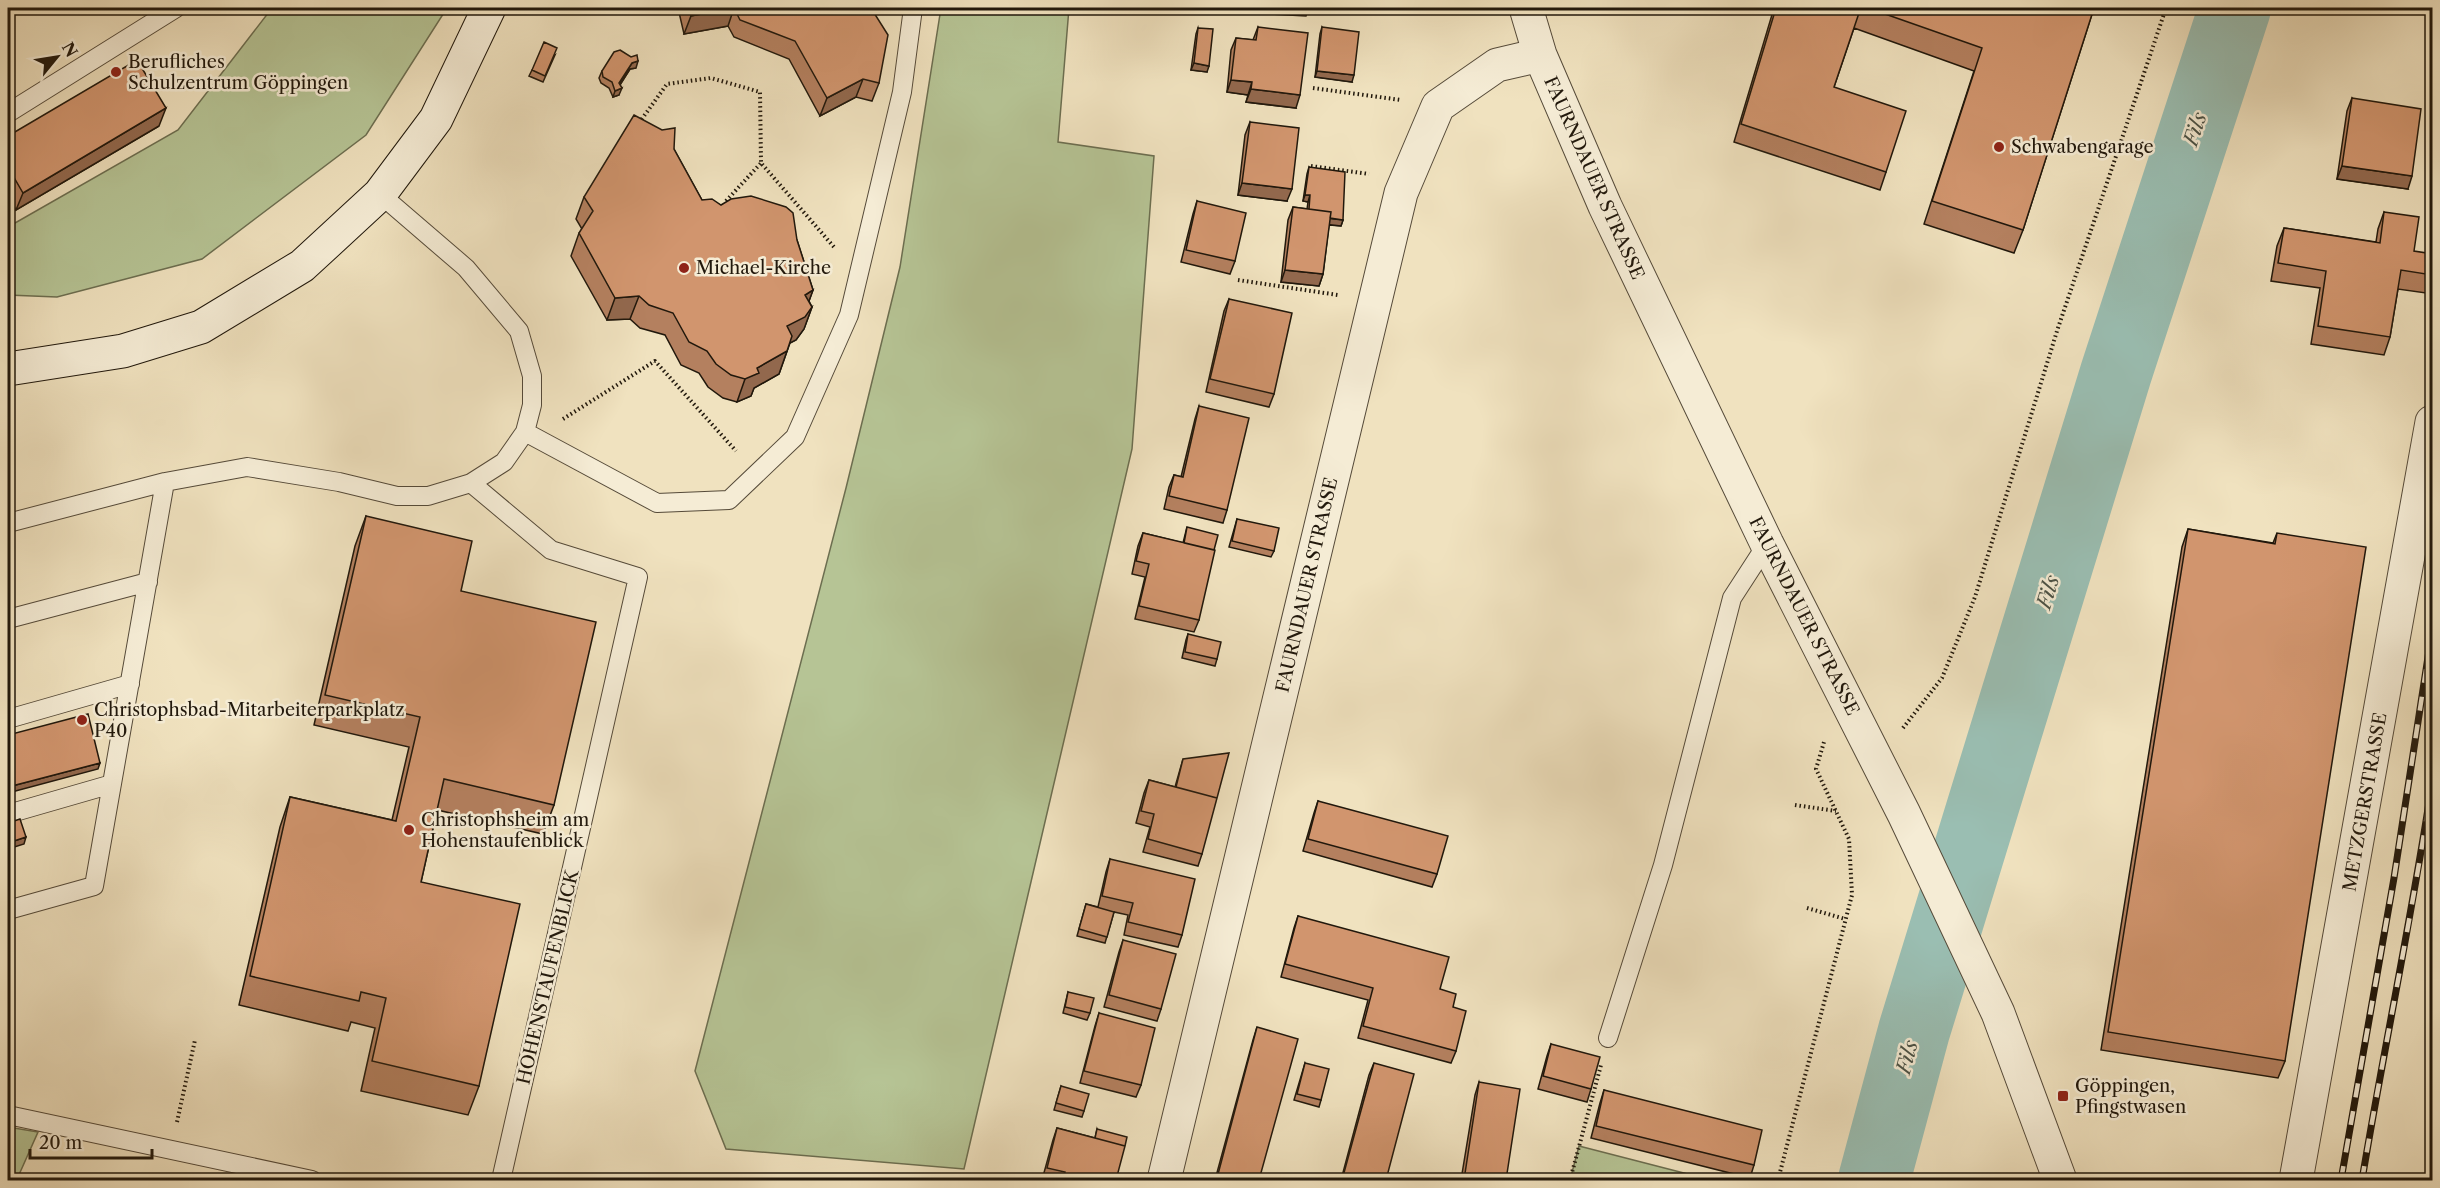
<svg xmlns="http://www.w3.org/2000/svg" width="2440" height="1188" font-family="'Libre Caslon Text',serif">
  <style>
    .green { fill: #b6c495; stroke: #6c6e50; stroke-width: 1.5 }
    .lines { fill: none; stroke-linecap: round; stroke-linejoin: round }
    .river { stroke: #9abeb2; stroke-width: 72 }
    .lane-casing { stroke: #554a39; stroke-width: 20 }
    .street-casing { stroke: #554a39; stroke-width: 35 }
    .secondary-casing { stroke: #21180c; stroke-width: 35 }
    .path { stroke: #21180c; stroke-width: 4; stroke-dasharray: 1.5 3; stroke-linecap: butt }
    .lane { stroke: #f5ecd5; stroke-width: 18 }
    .street { stroke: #f5ecd5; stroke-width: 33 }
    .secondary { stroke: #f5ecd5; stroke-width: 33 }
    .rail-casing { stroke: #21180c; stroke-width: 7 }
    .rail { stroke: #f5ecd5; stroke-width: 4.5; stroke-dasharray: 14; stroke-linecap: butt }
    .wall { fill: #b4805f; stroke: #21180c; stroke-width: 1.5 }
    .shaded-wall { fill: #92684d; stroke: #21180c; stroke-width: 1.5 }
    .building { fill: #d1956e; stroke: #21180c; stroke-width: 1.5 }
    .poi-dot { fill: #8f2418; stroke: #f5ecd5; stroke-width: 2 }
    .labels { text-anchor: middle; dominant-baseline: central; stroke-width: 5; stroke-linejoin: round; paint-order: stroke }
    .poi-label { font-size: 18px; fill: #21180c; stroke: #f5ecd5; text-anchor: start }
    .street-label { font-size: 18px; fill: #21180c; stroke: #f5ecd5 }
    .water-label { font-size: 20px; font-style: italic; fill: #4b5246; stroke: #f5ecd5 }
  </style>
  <rect width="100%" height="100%" fill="#f0e2bf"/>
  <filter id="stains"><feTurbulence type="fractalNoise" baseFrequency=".00333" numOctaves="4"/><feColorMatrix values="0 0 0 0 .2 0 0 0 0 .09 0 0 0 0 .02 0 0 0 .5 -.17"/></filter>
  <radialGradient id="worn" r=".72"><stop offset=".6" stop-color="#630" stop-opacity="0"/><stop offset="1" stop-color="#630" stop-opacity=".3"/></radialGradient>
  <path class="green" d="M272,8H447L366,135L202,259L57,297L8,295V227L178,130Z
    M941,8H1069L1058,142L1154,156L1132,449L964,1169L726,1149L695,1071L846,488L900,267Z
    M8,1127L38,1132L18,1177L22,1180H8Z
    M1579,1146L1711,1180H1570Z"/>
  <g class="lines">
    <path class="river" d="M1874,1180L1914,1031L2116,373L2235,8"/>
    <defs>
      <path id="lane" d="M8,113L176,8
        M525,432L657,503L729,500L795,437L849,315L902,92L913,8
        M471,483L551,550L638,577L501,1180
        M8,523L165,482L247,467L339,482L397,496H428L471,483L504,462L525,432L532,405V376L519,331L466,268L380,194
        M8,619L148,582
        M8,719L130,684
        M8,814L112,784
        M8,910L94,886L165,482
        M1608,1038L1663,865L1732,598L1767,544
        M8,1115L312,1180"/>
      <path id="street" d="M1526,8L1540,55L1605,206L1767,544L1904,814L1998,1013L2060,1180
        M1164,1180L1401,193L1438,106L1497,65L1540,55
        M2296,1180L2432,422"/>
      <path id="secondary" d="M8,369L123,351L201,327L302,266L380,194L436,119L489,8"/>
    </defs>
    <use href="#lane" class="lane-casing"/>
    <use href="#street" class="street-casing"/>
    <use href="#secondary" class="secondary-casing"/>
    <path class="path" d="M1313,88L1401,100
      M639,123L667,84L711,78L760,92L761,163L834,247
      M1311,166L1369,174
      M726,201L761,163
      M1238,280L1338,295
      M563,419L655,361L736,451
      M1903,728L1942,678L1975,597L2057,331L2166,8
      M1795,805L1836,811
      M1807,908L1845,919
      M177,1122L195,1040
      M1570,1180L1601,1065
      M1778,1180L1852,895L1849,839L1816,769L1824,742"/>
    <use href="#lane" class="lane"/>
    <use href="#street" class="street"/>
    <use href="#secondary" class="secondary"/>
    <defs>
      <path id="rail" d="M2341,1180L2394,878L2432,631
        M2362,1180C2384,1048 2412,916 2432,783"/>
    </defs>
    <use href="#rail" class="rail-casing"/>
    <use href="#rail" class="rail"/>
  </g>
  <path class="wall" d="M678,8H871L879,83L872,101L856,97L820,116L789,59L734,37L728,26L684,34Z
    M1774,8H2094L2023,230L2014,253L1924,224L1974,71L1854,28L1834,87L1886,172L1880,190L1734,142Z
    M1258,27L1296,108L1246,102L1248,95L1227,92L1231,50L1236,38L1253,40Z
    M1322,27L1352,82L1315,77L1320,34Z
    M1198,28L1207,72L1191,70L1196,34Z
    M555,55L543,82L529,76L532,70Z
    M636,68L630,69L620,85L619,95L613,97L609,88L601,83L599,78L602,71Z
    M2352,98L2408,189L2337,179L2347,111Z
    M1250,122L1287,201L1238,195L1245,135Z
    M159,126L16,210L8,196V136Z
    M674,149L702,200L721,205L797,240L813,290L809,301L812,307L804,329L796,340L790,343L779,374L754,388L751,396L737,402L723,398L708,387L699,373L681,365L665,335L640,328L630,319L607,320L571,256L579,233L582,229L576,219L584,197Z
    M1309,167L1343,220L1341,226L1329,225L1323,274L1319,286L1281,282L1288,220L1293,207L1307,209L1308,202L1303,201L1307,174Z
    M1197,201L1235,261L1230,274L1181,262L1193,214Z
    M2384,212L2432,275L2426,293L2398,289L2390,337L2384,355L2311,344L2320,288L2271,281L2277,246L2284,228L2376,242L2378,229Z
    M1229,299L1274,394L1269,407L1206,392L1224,311Z
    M1199,406L1227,510L1223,523L1164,509L1169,487L1174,475L1181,477L1195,419Z
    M366,516L461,591L554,805L543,834L437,810L421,882L479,1086L468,1115L361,1091L375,1028L351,1022L348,1031L239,1005L280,827L290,797L392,820L409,747L314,725L355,546Z
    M1237,519L1274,551L1271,557L1229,547Z
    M1187,527L1199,620L1194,632L1135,619L1145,577L1132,574L1138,546L1143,533L1183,543Z
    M2188,529L2273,543L2277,533L2285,1061L2278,1078L2101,1050L2182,547Z
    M1188,634L1217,659L1215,666L1182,658L1186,640Z
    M1183,759L1202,854L1198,866L1143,852L1150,827L1136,823L1144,793L1149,780L1175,787Z
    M1318,801L1437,874L1432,887L1303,851L1314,813Z
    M1110,859L1182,935L1178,947L1124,935L1128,915L1114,912L1105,943L1077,936L1086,904L1098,907L1106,872Z
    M1298,916L1440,989L1453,1007L1456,1051L1451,1063L1358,1038L1368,1000L1281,977L1294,928Z
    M1123,940L1161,1009L1157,1021L1104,1007L1119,952Z
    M1068,992L1090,1013L1087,1020L1063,1013Z
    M1099,1013L1141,1085L1136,1097L1080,1083L1095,1026Z
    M1257,1027L1259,1180H1215L1253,1040Z
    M1551,1044L1591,1089L1587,1102L1538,1089L1547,1056Z
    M1305,1063L1321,1100L1319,1107L1294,1100Z
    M1374,1063L1386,1180H1341L1369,1075Z
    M1479,1082L1506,1180H1461L1475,1095Z
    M1061,1086L1084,1111L1082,1117L1054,1110Z
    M1604,1090L1754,1165L1750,1178L1591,1138L1600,1103Z
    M1057,1128L1095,1138L1097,1129L1116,1180H1042L1053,1140Z"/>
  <path class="shaded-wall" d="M734,8L728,26L684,34L691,16Z
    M1196,8H1214L1213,10L1196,9Z
    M1257,8H1309L1306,16L1254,13Z
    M638,61L636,68L630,69L617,89L619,83L632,63Z
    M1194,63L1209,66L1207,72L1191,70Z
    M1317,71L1354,75L1352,82L1315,77Z
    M863,79L856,97L820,116L827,98Z
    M1231,80L1252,82L1248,95L1227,92Z
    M622,88L619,95L613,97L615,91Z
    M1251,89L1300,95L1296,108L1246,102Z
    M166,108L159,126L16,210L23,193Z
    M2342,166L2412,176L2408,189L2337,179Z
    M1242,183L1292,189L1287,201L1238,195Z
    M1305,195H1310L1308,202L1303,201Z
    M1308,216L1343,220L1341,226L1306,222Z
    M1285,270L1323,274L1319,286L1281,282Z
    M813,290L805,312V295Z
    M639,296L630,319L607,320L615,298Z
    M812,307L804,329L796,340L778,349L787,326Z
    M787,351L779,374L754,388L751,396L737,402L745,379L757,368Z
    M100,763L98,769L8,793V787Z
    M26,837L24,844L8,849V843Z"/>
  <path class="building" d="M689,8H871L888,35L879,83L863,79L827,98L795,41L740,20L734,8L691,16Z
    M1776,8H1850L1860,10L1834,87L1906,111L1886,172L1741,124Z
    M1868,8H2094L2023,230L1932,201L1982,48Z
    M1258,27L1308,33L1300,95L1251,89L1252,82L1231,80L1236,38L1256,40Z
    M1322,27L1359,32L1354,75L1317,71Z
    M1198,28L1213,29L1209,66L1194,63Z
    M544,42L557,48L545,76L532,70Z
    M620,50L631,57L637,55L638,61L632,63L619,83L622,88L615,91L612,82L603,77L602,71L614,52Z
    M137,60L166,108L23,193L8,167V136Z
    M2352,98L2421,109L2412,176L2342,166Z
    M634,115L662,130L675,128L674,149L702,200L712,199L721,205L731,199L751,196L786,207L793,213L797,240L813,290L805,295L812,307L805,317L787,326L792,336L787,351L757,368L759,373L745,379L731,375L716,364L707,351L689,342L673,313L649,305L639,296L615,298L579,233L593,211L584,197Z
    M1250,122L1299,128L1292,189L1242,183Z
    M1309,167L1345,172L1343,220L1330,218L1331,212L1309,209L1310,195H1305Z
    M1197,201L1246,213L1235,261L1186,250Z
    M1293,207L1331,212L1323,274L1285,270Z
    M2384,212L2419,217L2414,251L2433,254L2432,275L2401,270L2390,337L2318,326L2326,271L2278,263L2284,228L2380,243Z
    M1229,299L1292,313L1274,394L1210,379Z
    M1199,406L1249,418L1227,510L1169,496L1174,475L1183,477Z
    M366,516L472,541L461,591L596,622L554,805L444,779L421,882L520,904L479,1086L372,1061L386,998L361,992L359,1001L250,976L290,797L396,821L420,717L325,695Z
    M1237,519L1279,528L1274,551L1232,541Z
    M1187,527L1218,535L1214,550L1184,543Z
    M2188,529L2275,544L2277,533L2366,547L2285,1061L2108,1032Z
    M1143,533L1215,550L1199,620L1139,606L1149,564L1136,561Z
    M1188,634L1221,642L1217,659L1185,652Z
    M88,714L100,763L8,787V735Z
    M1229,753L1217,798L1176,787L1183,759Z
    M1149,780L1217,798L1202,854L1148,839L1154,814L1141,811Z
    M1318,801L1448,836L1437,874L1308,839Z
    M20,819L26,837L8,843V823Z
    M1110,859L1195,879L1182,935L1128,922L1133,903L1102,896Z
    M1086,904L1114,912L1107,937L1079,929Z
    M1298,916L1449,957L1440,989L1456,994L1453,1007L1466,1011L1456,1051L1363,1026L1373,988L1285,964Z
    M1123,940L1176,954L1161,1009L1109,995Z
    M1068,992L1094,998L1090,1013L1065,1007Z
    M1099,1013L1155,1028L1141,1085L1084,1071Z
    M1257,1027L1298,1039L1259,1180H1226L1217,1178Z
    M1551,1044L1600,1057L1591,1089L1543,1076Z
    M1305,1063L1329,1069L1321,1100L1297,1094Z
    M1374,1063L1414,1074L1386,1180H1342Z
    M1479,1082L1520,1089L1506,1180H1464Z
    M1061,1086L1089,1094L1084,1111L1056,1103Z
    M1604,1090L1762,1130L1754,1165L1596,1126Z
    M1057,1128L1125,1146L1116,1180H1063L1065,1172L1047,1168Z
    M1097,1129L1127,1137L1125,1146L1095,1138Z"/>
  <g class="poi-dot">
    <circle cx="116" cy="72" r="6"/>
    <circle cx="1999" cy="147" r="6"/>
    <circle cx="684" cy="268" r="6"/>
    <circle cx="82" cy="720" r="6"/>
    <circle cx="409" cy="830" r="6"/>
    <rect x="2057" y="1090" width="12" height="12" rx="3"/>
  </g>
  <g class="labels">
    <g class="poi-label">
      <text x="128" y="62">Berufliches<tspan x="128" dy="21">Schulzentrum Göppingen</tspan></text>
      <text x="2011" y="147">Schwabengarage</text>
      <text x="696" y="268">Michael-Kirche</text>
      <text x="94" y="710">Christophsbad-Mitarbeiterparkplatz<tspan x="94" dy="21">P40</tspan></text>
      <text x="421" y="820">Christophsheim am<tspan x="421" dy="21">Hohenstaufenblick</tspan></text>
      <text x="2075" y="1086">Göppingen,<tspan x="2075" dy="21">Pfingstwasen</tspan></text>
    </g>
    <g class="street-label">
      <text transform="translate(1594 178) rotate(66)">FAURNDAUER STRASSE</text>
      <text transform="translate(1307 585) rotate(-77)">FAURNDAUER STRASSE</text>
      <text transform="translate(1804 616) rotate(63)">FAURNDAUER STRASSE</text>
      <text transform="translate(2365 802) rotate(-80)">METZGERSTRASSE</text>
      <text transform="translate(548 977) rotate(-77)">HOHENSTAUFENBLICK</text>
    </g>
    <g class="water-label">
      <text transform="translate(2195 129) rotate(-72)">Fils</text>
      <text transform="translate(2048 592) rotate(-73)">Fils</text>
      <text transform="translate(1907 1057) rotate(-75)">Fils</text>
    </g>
  </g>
  <rect width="2440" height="1188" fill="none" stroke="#f0e2bf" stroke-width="30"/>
  <rect x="9" y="9" width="2422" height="1170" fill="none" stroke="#21180c" stroke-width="3"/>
  <rect x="15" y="15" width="2410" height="1158" fill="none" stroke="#21180c" stroke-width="1.5"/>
  <g transform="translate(57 57) rotate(60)" stroke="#f5ecd5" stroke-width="4.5" paint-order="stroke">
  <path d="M0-4.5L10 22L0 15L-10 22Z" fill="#21180c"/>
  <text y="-9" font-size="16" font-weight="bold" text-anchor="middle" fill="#21180c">N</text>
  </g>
  <path d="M30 1149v9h122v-9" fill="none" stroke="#21180c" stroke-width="3"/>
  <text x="39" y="1149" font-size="18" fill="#21180c" stroke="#f5ecd5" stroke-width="4.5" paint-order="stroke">20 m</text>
  <rect width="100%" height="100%" filter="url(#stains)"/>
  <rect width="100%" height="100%" fill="url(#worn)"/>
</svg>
